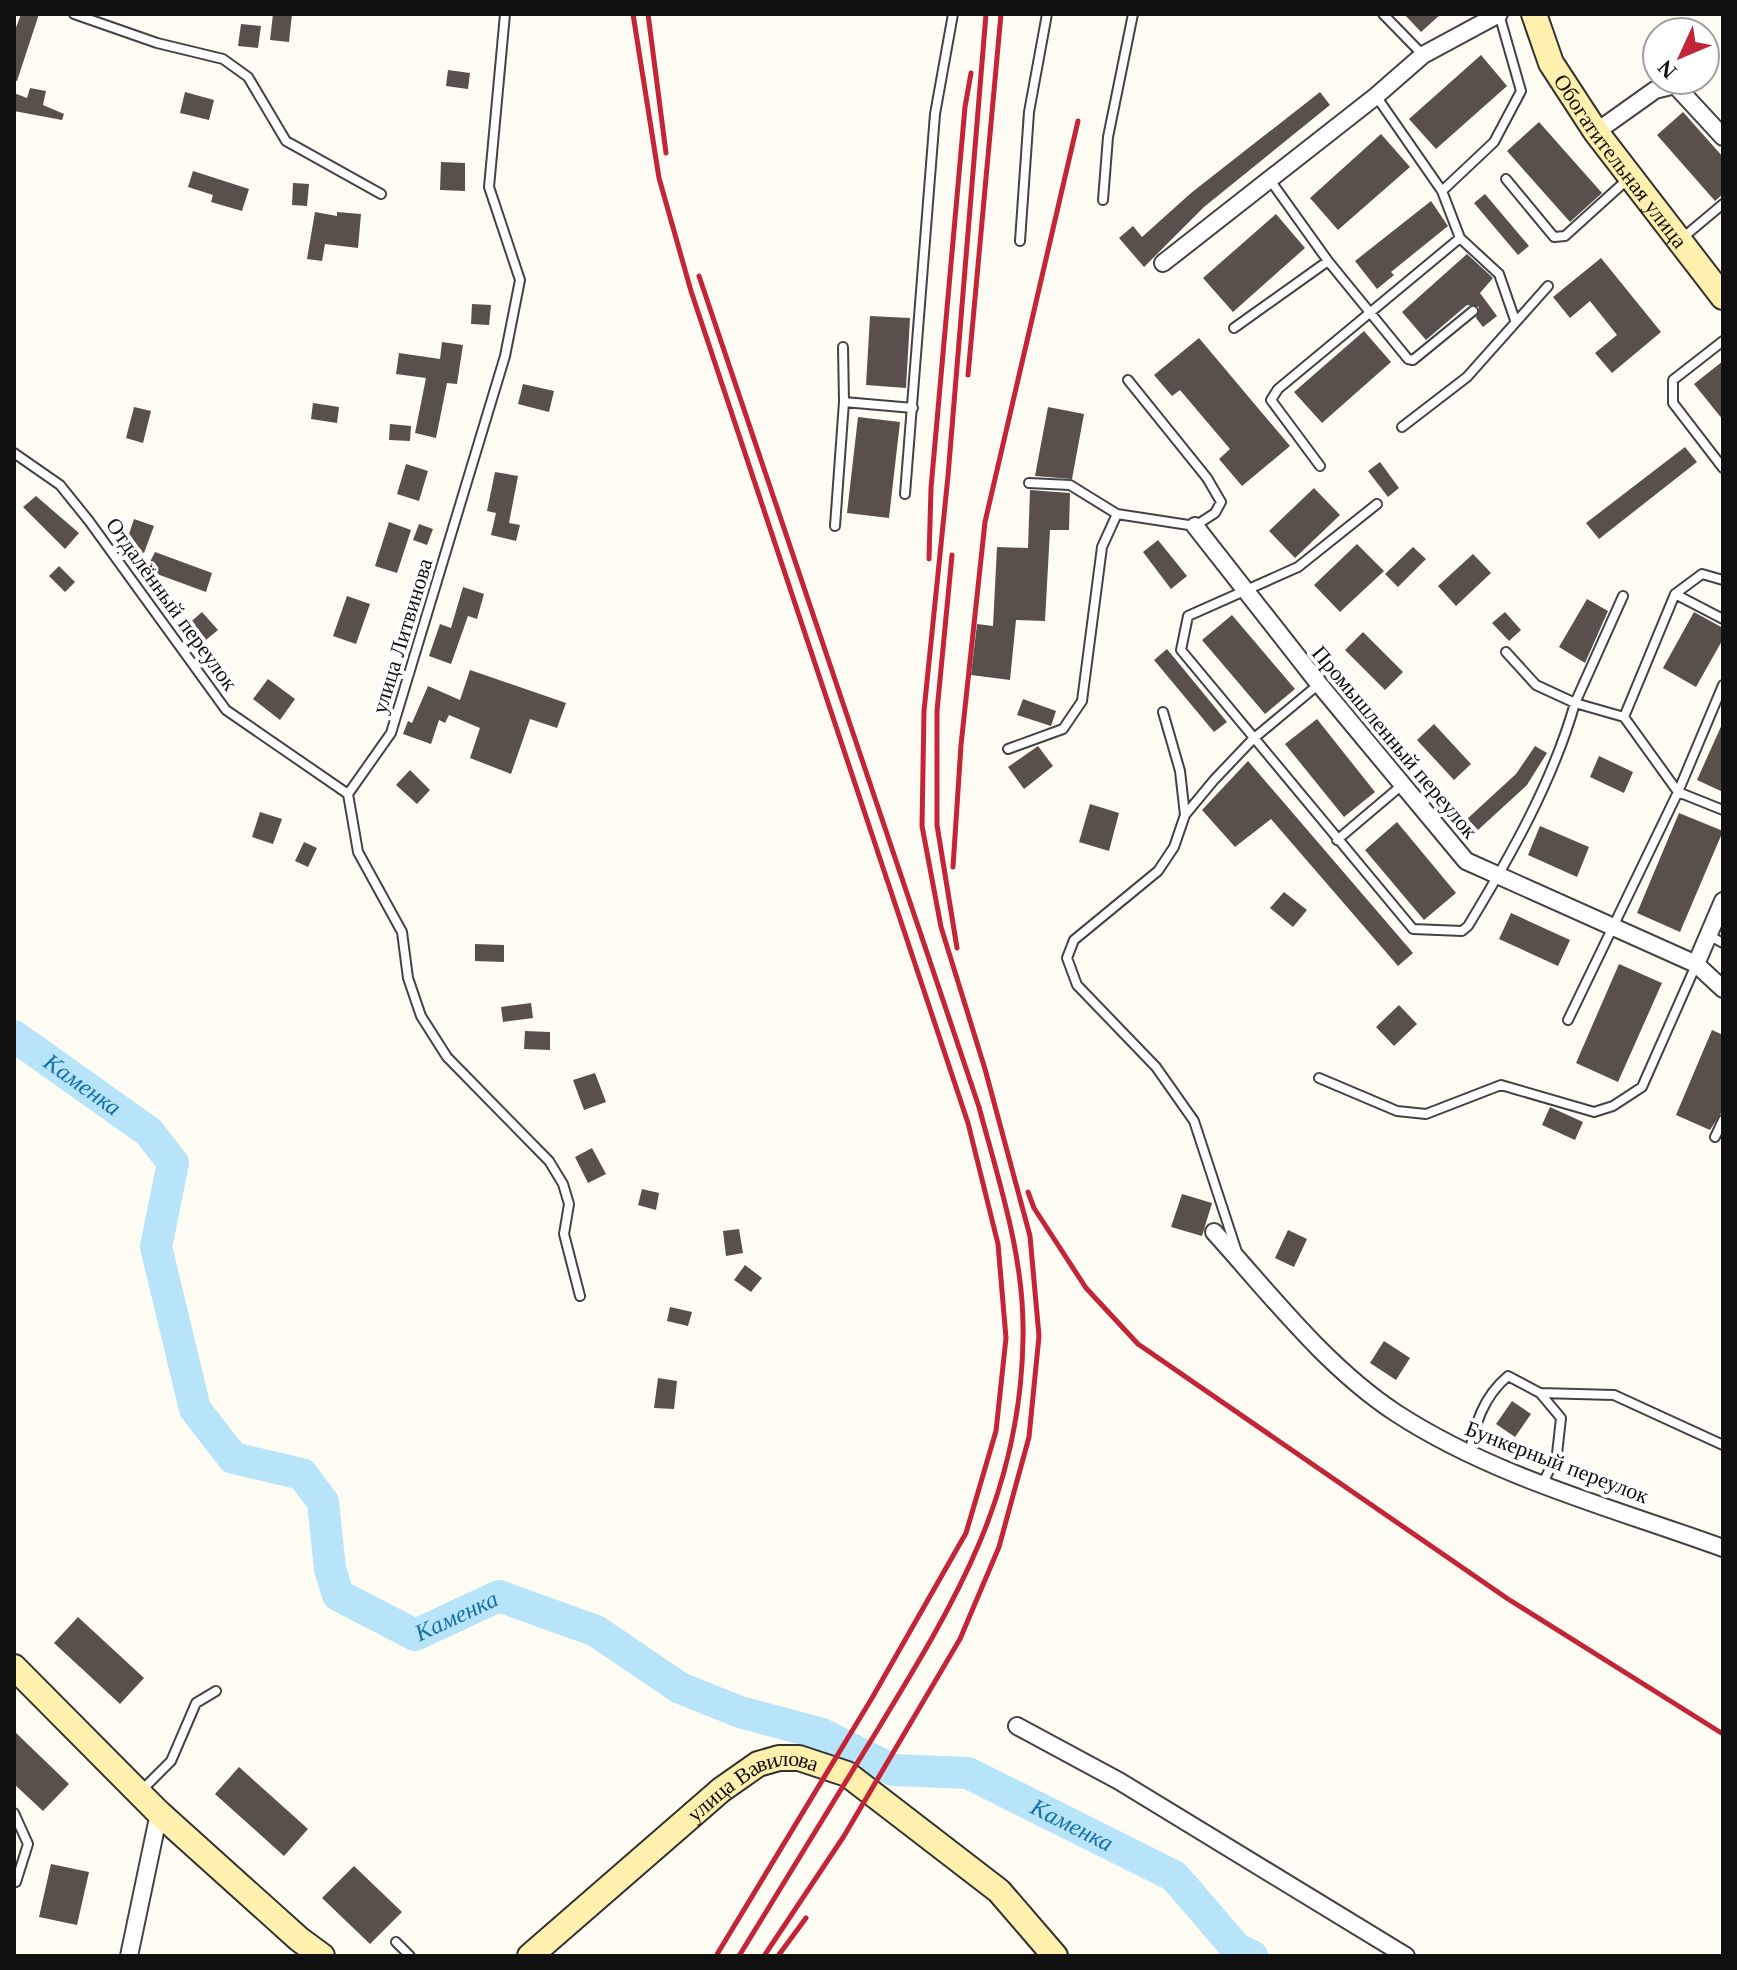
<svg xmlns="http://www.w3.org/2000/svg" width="1737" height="1970" font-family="'Times New Roman',serif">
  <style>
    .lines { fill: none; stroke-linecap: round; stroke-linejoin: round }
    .river { stroke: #b7e4f8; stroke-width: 32 }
    .building { fill: #59504c }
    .lane-casing { stroke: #434343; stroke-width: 12 }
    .street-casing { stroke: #434343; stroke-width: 20 }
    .secondary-casing { stroke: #323232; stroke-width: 28 }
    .lane { stroke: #fff; stroke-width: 8 }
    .street { stroke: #fff; stroke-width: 16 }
    .secondary { stroke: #fff0ae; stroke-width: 24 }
    .rail { stroke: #c42437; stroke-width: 5 }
    .labels { text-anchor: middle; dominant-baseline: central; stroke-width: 8; stroke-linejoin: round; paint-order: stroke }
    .street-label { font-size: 22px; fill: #101010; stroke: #fff }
    .water-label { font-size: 24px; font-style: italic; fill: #1571a6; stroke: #fff }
  </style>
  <rect width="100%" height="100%" fill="#fffcf3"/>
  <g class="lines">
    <path class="river" id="s1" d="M14,1036L149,1132L173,1163L156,1247L195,1409L233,1458L302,1474L323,1502L330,1569L338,1595L415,1635L499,1596L596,1631L680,1688L740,1712L822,1734L893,1770L968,1773L1174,1876L1237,1949L1252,1956"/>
  </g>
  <path class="building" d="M21,14H39L17,81L14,80V33Z
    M273,14H292L289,42L270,40Z
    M1404,14H1441L1421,32Z
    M241,24L261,26L258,48L238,46Z
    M1481,55L1507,86L1436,149L1409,119Z
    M448,70L470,73L468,89L446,86Z
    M30,88L46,91L43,105L64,114L62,120L14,111V93L27,98Z
    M185,92L214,100L209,120L180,113Z
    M1320,92L1330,105L1204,207L1144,267L1119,238L1133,226L1142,237L1191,193Z
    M1683,112L1723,157V194L1715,201L1657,135Z
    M1539,122L1602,193L1570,222L1507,151Z
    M1381,134L1410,167L1338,230L1310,198Z
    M441,162L465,163V191L440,190Z
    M193,171L249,189L242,211L211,202L213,195L188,187Z
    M293,183L309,184L307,206L292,205Z
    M1485,194L1529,246L1518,255L1474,203Z
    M1431,201L1448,226L1391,272L1394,275L1377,289L1355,261Z
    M315,212L337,216V212L361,214L358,248L325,244L322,261L307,259Z
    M1276,214L1305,248L1233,312L1203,278Z
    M1467,254L1493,278L1480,293L1497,316L1483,327L1476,318L1479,307L1467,305L1426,340L1402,312Z
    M1601,258L1661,332L1612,373L1595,353L1617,335L1590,301L1570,318L1553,297Z
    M472,304L491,305L489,325L471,324Z
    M870,316L910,318L906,388L866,385Z
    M1364,331L1391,362L1322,423L1294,392Z
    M1199,338L1290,446L1242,486L1219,459L1230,449L1180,390L1172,396L1154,375Z
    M442,342L463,345L457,384L447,383L436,438L415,433L426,378L396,374L399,353L440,359Z
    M1723,361V420L1694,384Z
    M523,384L554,391L549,412L518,404Z
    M313,403L339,407L337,423L311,419Z
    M134,407L151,411L143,443L126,438Z
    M1048,407L1084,414L1072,479L1035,476Z
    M858,417L900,422L889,518L847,513Z
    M390,424L411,426L410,441L389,440Z
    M1685,447L1697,462L1599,539L1586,523Z
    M1380,462L1399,488L1388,497L1368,471Z
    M406,464L428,471L419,501L397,494Z
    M495,472L518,476L509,523L520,525L516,541L491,535L496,513L487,511Z
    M1314,488L1340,515L1295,558L1269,531Z
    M1030,490L1070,493L1069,530H1050L1045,621L1016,620L1010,680L971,675L977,624L993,626L997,547L1028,548Z
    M36,496L79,533L65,549L23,507Z
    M134,519L154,526L144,553L125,546Z
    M389,522L411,530L397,573L375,566Z
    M419,524L433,529L427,545L413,540Z
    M1158,540L1187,576L1171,589L1143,552Z
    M1357,544L1384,571L1340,612L1314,585Z
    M1413,547L1426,559L1398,587L1385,574Z
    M155,552L212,573L206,592L146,570Z
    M1473,554L1491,573L1456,606L1438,586Z
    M59,566L75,582L65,592L49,576Z
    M463,587L484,594L477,619L468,616L451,664L429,656L440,624L451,628Z
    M347,596L370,604L356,644L333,636Z
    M1587,599L1608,611L1585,663L1559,647Z
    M202,612L218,630L201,644L186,626Z
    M1505,612L1521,630L1509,641L1492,623Z
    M1694,612L1723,628V639L1696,687L1663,668Z
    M1232,615L1295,689L1265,714L1202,640Z
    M1363,632L1403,672L1385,690L1345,650Z
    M1167,649L1227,722L1214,732L1154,660Z
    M470,670L566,703L557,728L530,719L511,774L470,758L480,728L449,715L445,723L439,720L431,744L403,734L408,721L412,723L428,686L460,700Z
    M268,679L295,699L280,720L253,699Z
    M1023,699L1056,711L1051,726L1017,715Z
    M1317,719L1375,792L1344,817L1285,744Z
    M1723,722V792L1697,780Z
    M1434,724L1471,764L1454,780L1417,740Z
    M1038,746L1053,766L1024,789L1008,767Z
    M1535,746L1547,753L1527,785L1478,830L1467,819L1516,774Z
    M1599,756L1633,772L1624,793L1590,777Z
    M1248,761L1413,953L1398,966L1271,819L1235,847L1202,810Z
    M410,770L430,790L417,804L396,785Z
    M1090,804L1119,813L1109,851L1079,842Z
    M260,812L282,819L273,844L252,837Z
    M1679,813L1723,831L1680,932L1637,913Z
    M1397,822L1456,893L1424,920L1365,850Z
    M1540,826L1589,847L1577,877L1528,855Z
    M304,842L317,848L308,867L295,861Z
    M1284,892L1307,910L1293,927L1270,908Z
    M1511,913L1570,940L1558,966L1499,939Z
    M475,944L504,945V962L475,961Z
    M1619,964L1662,983L1618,1082L1576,1063Z
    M531,1003L533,1018L503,1022L501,1007Z
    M1399,1005L1417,1024L1394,1046L1376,1027Z
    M1712,1030L1723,1035V1110L1710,1130L1676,1115Z
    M525,1031L550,1032V1050L524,1049Z
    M595,1073L606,1102L584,1110L573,1080Z
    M1550,1107L1583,1122L1575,1140L1542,1125Z
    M592,1148L606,1174L588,1183L575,1157Z
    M642,1189L659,1193L656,1210L638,1205Z
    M1182,1194L1212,1203L1202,1236L1171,1227Z
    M739,1229L743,1253L726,1256L723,1231Z
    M1288,1230L1307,1239L1294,1267L1275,1258Z
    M745,1265L762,1278L751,1292L734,1280Z
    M670,1307L692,1312L688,1326L667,1321Z
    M1384,1341L1410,1358L1396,1380L1370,1363Z
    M658,1378L677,1381L674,1409L654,1408Z
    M1512,1401L1531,1414L1515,1437L1496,1424Z
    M78,1617L144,1678L120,1704L54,1643Z
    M14,1731L69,1784L43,1811L14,1784Z
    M239,1767L308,1829L284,1856L215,1794Z
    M51,1864L89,1872L77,1925L39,1917Z
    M354,1866L402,1912L370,1944L322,1898Z"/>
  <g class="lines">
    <defs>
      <path id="lane" d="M74,14L157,43L223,59L248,77L286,141L381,194
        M505,14L489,187L520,280L505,356L391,733L348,794L358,852L402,932L408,978L421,1016L447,1057L549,1161L563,1184L569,1204L564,1234L580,1296
        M1383,14L1423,55
        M1376,96L1442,191L1460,238L1499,274L1515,320
        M1506,179L1554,237L1565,236L1629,178
        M1270,180L1328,261L1408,359L1413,360L1473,311
        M1442,191L1494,142L1521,91L1499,14
        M1103,200L1108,137L1133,14
        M1680,240L1723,204
        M1020,241L1029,112L1047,14
        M1234,328L1328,261
        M1723,341L1673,380V403L1723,468
        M844,402L913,408
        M1402,427L1467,377L1548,286
        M14,453L60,485L89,521L226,710L348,794
        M1320,466L1271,400L1278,389L1460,238
        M1029,483L1070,485L1117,514
        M905,494L935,114L953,14
        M1377,504L1298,567L1188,616L1181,650L1413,929L1462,931L1468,926C1510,857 1553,781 1575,703L1624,717L1678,792L1723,810
        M835,526L844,402L843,347
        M1675,594L1702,574L1723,580
        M1506,652L1536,685L1575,703L1623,596
        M1163,712L1180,771L1185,815
        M1624,717L1675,594L1723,619
        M1008,749L1063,729L1082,701L1102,547L1117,514L1195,526L1215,513L1221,502L1207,478L1128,380
        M1337,840L1402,785
        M1708,935L1723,943
        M1568,1020L1678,792L1723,685
        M1319,1078L1397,1111L1426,1114L1501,1085L1594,1112L1613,1106L1642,1087L1696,965
        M1715,1137L1723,1120
        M1237,1252L1194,1121L1156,1067L1077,985L1067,958L1074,940L1158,871L1174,847L1185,815L1214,780L1253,739L1319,684
        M1540,1393L1614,1395L1723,1445
        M1469,1455C1475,1424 1483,1397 1508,1376L1540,1393L1561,1418L1557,1454L1543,1483
        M140,1792L171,1761L196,1703L216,1691
        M14,1813L28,1844L16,1882
        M396,1942L410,1956"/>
      <path id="street" d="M1596,132L1655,90L1675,85L1723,137
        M1163,263L1376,96L1423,55L1499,14
        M1195,526L1319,684L1466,861L1696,964L1723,989
        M1696,964L1723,901
        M1214,1232C1270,1294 1326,1367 1396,1413C1494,1477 1613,1508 1723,1548
        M1017,1726L1119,1781L1406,1956
        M129,1956L159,1813"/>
      <g id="secondary">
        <path id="s2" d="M1534,14L1551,63L1596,132L1723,297"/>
        <path d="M14,1667L159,1813L299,1939L322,1956"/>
        <path id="s3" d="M530,1956L721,1790L758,1764L779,1758H799L847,1774L999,1891L1055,1956"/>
      </g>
    </defs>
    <use href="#lane" class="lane-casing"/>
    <use href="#street" class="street-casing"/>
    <use href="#secondary" class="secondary-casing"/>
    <use href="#lane" class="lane"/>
    <use href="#street" class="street"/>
    <use href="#secondary" class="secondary"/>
    <path class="rail" d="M633,14L659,178L691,291L968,1123L998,1244L1006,1338L996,1431L966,1533L872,1698L716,1956
      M648,14L666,153
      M699,276L979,1107C999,1182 1025,1259 1023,1338C1021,1496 954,1604 875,1734C829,1808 784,1882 739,1956
      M968,375L1001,14
      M952,555L937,711V825L957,948
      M929,559L931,488L965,107L971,73
      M953,867L961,745L985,522L1078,121
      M1028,1192L1034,1208L1086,1288L1138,1344L1508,1599L1723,1734
      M764,1956L844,1836L960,1639L999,1547L1029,1437L1039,1336L1030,1236L985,1069L941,927L922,826L924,711L948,476L986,14
      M778,1956L806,1918"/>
  </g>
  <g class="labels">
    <g class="street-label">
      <text stroke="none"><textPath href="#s2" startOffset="172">Обогатительная улица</textPath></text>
      <text transform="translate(172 604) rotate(54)">Отдалённый переулок</text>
      <text transform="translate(402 636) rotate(-73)">улица Литвинова</text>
      <text transform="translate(1395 742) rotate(50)">Промышленный переулок</text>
      <text transform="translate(1557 1462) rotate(21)">Бункерный переулок</text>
      <text stroke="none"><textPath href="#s3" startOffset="286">улица Вавилова</textPath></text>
    </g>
    <g class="water-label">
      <text stroke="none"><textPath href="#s1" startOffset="84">Каменка</textPath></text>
      <text stroke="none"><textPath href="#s1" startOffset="852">Каменка</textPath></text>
      <text stroke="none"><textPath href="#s1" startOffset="1524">Каменка</textPath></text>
    </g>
  </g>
  <rect width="1737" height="1970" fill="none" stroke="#101010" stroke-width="32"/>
  <g transform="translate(1681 56) rotate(226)"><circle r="38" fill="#ffffff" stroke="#9f9f9f" stroke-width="2"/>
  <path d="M0-6L14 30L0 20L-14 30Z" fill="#c42437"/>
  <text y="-12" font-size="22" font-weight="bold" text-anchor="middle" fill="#101010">N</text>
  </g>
</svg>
